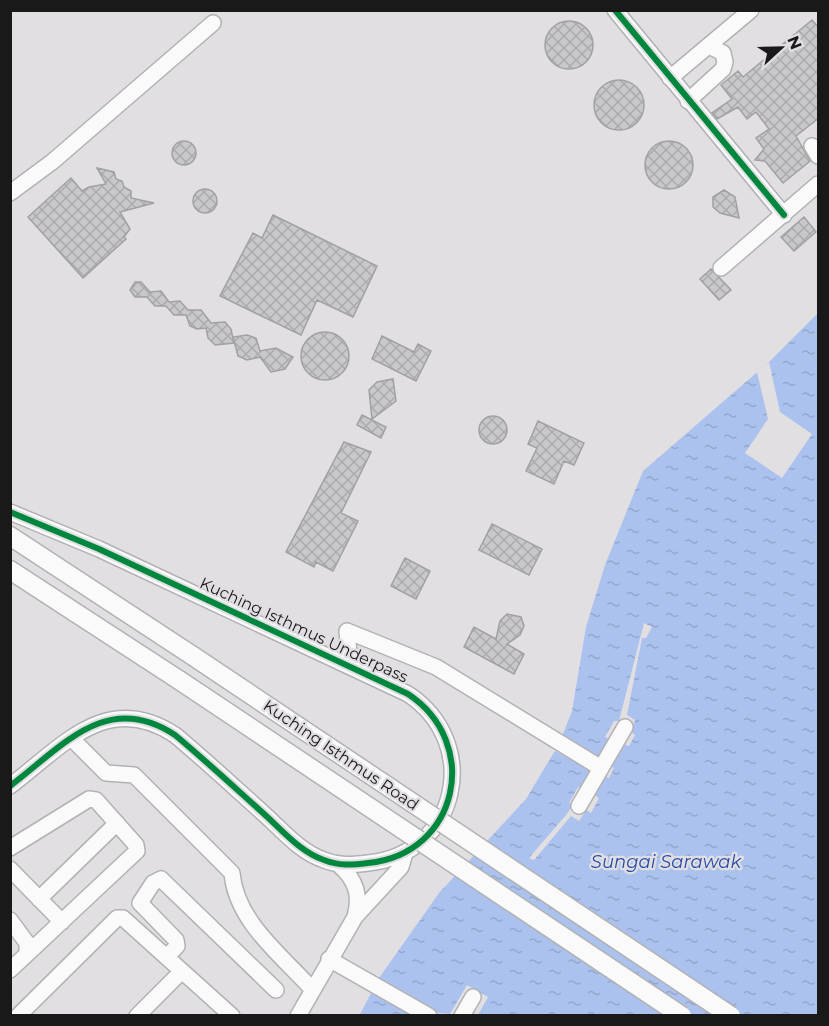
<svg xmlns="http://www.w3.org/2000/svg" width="829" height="1026" font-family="Montserrat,sans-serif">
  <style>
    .water { fill: url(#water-ripples) }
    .pier { fill: #e1dfe2 }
    .building { fill: url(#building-cross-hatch); stroke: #a2a0a3; stroke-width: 1.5 }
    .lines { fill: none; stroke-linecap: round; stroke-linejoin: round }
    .minor-casing { stroke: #b2b1b3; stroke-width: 18 }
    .major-casing { stroke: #b2b1b3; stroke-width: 21 }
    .minor { stroke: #fafafb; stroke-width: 15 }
    .major { stroke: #fafafb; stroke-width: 18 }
    .major-bridge-casing { stroke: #b2b1b3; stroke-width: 21; stroke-linecap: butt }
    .major-bridge { stroke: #fafafb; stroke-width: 18 }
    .cycleway-casing { stroke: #e1dee3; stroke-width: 10 }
    .cycleway { stroke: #00873e; stroke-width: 6 }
    .labels { text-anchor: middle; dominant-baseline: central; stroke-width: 4.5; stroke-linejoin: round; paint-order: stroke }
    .street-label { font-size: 16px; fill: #1a191a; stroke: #e1dee3 }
    .water-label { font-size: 18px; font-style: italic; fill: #264ea6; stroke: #e1dee3 }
  </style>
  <defs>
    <pattern id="water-ripples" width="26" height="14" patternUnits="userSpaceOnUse" patternTransform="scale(1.5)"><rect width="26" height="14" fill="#acc2ee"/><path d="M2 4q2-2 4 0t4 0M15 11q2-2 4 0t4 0" fill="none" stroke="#93a6cc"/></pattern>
    <pattern id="building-cross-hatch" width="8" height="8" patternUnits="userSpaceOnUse" patternTransform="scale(1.5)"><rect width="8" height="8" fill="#c8c7c9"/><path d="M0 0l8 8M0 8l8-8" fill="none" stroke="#abaaac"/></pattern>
  </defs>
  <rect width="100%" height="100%" fill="#e1dfe2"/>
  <path class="water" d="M818,313V1015L359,1016L379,978L439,893L526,799L559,744L572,711L586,627L605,565L643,471L769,362Z"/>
  <path class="pier" d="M769,362L780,412L812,434L782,478L745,453L768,419L757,372Z
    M644,623L652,627L646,638H642L627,715L635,720L631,732L635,735L629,746L623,744L611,766L614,768L609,778L604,775L594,795L599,798L591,813L586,810L579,821L571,816L534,860L529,858L566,815L573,805L569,803L578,787L581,788L584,783H586L592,771L555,751L563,737L599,757L609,739L605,737L614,721H619Z
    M379,978L439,1013L450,1014L467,985L488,997L478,1015H415L370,992Z"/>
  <path class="building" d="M812,20L819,28V118L796,136L810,161L783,183L765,161L755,160L764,149L756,138L769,129L756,112L747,119L738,107L717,119L712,113L732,99L721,85L738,71L743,77Z
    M545 45a24 24 0 1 1 48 0a24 24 0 1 1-48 0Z
    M594 105a25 25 0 1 1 50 0a25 25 0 1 1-50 0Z
    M645 165a24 24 0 1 1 48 0a24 24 0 1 1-48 0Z
    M172 153a12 12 0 1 1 24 0a12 12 0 1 1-24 0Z
    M97,168L114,172L116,179L122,181L124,187L131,191V198L154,203L120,212L130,229L124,237L126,239L83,278L28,217L71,178L82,191L89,187L106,184Z
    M193 201a12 12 0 1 1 24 0a12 12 0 1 1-24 0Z
    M724,190L735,197L739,218L720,213L713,207V197Z
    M273,215L377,266L353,317L317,300L301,335L220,296L253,233L262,238Z
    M804,217L816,232L794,251L781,237Z
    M711,269L731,290L719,300L700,279Z
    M135,282H141L150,292L161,291L169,302L180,301L188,310H201L211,323L225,322L231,329L234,343L215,345L208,338L206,328L197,329L190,326L186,315H174L166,306H155L147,297H135L130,290Z
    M301 356a24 24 0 1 1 48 0a24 24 0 1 1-48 0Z
    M247,335L256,338L260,351L276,348L293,357L285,369L271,372L260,357L247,360L238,356L233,337Z
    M382,336L414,352L418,344L431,351L416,381L372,359Z
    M393,379L396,401L372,419L369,390L377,382Z
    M362,415L386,427L381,438L357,425Z
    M479 430a14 14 0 1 1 28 0a14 14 0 1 1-28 0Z
    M538,421L584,443L574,465L564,461L554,484L526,471L537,448L528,444Z
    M344,442L371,452L341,513L358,521L333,571L316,562L314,567L286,552Z
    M492,524L542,549L529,575L479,550Z
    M405,558L430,571L416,599L391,586Z
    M507,614L521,617L524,626L520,635L507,644L524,654L514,674L464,647L474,627L496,639L500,621Z"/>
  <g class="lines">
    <defs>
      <path id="minor" d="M615,10L784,215
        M670,78L751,10
        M688,101L723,69L725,62L723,53L709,46
        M812,146L818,156
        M10,193L52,162L213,23
        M721,268L818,184
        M10,512L99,549L408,694C482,743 459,854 368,863C352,865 339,866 324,860C300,852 282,830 263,813C234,787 205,760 175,735C107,690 63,746 10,786
        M350,665L347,631L436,667L601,768
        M72,739L106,773L134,775L232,873C236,921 281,955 312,989
        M579,806L625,727
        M10,848L89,799L96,800L136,845L137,851L10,970
        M339,865C356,880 361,895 355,917
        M10,869L62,922
        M39,899L117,823
        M10,920L27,943V954
        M167,957L177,946L176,940L140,903L153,883L161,879L276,990
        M329,959L429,1016
        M18,1016L117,918H123L232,1016
        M137,1016L182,971
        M298,1016L355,917L401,867L405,853
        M462,1016L473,997"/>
      <path id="major" d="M10,536L193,656
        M10,570L179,680"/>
    </defs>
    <use href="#minor" class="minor-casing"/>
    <use href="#major" class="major-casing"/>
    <use href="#minor" class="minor"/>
    <use href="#major" class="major"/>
    <defs>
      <path id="major-bridge" d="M193,656L731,1016
        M179,680L682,1016"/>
    </defs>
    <use href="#major-bridge" class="major-bridge-casing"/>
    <use href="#major-bridge" class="major-bridge"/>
    <defs>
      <path id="cycleway" d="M615,10L784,215
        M10,512L99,549L408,694C482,743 459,854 368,863C352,865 339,866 324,860C300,852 282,830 263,813C234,787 205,760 175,735C107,690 63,746 10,786"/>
    </defs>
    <use href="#cycleway" class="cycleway-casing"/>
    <use href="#cycleway" class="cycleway"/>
  </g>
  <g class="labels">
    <g class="street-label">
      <text transform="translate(304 630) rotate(25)">Kuching Isthmus Underpass</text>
      <text transform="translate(341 755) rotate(34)">Kuching Isthmus Road</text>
    </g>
    <g class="water-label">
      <text x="666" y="862">Sungai Sarawak</text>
    </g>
  </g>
  <rect width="829" height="1026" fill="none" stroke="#1a191a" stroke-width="24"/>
  <g transform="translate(781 48) rotate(68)" stroke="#e1dee3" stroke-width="4.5" paint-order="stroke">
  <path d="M0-4.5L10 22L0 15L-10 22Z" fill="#1a191a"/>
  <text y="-9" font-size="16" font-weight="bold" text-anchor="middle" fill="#1a191a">N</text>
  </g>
</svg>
